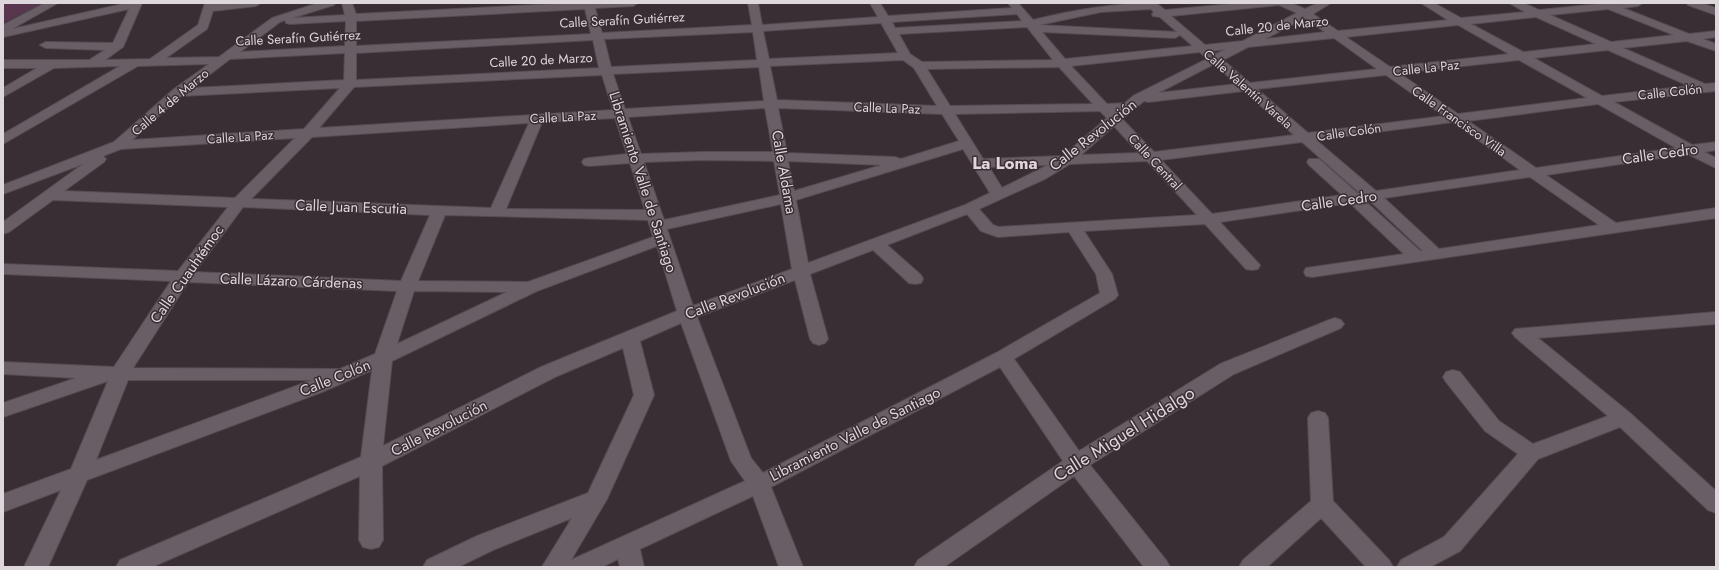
<svg xmlns="http://www.w3.org/2000/svg" width="1719" height="570" font-family="Jost,sans-serif">
  <style>
    .green { fill: #58374e }
    .lines { fill: none; stroke-linecap: round; stroke-linejoin: round }
    .minor-casing { stroke: #544c51; stroke-width: 2 }
    .minor { fill: #6a5e66; fill-rule: evenodd }
    .labels { text-anchor: middle; dominant-baseline: central; stroke-width: 3; stroke-linejoin: round; paint-order: stroke }
    .far-street-label { font-size: 13px; fill: #ddd6da; stroke: #382e34 }
    .street-label { font-size: 15px; fill: #ddd6da; stroke: #382e34 }
    .quarter-label { font-size: 17px; font-weight: bold; fill: #e2d5dd; stroke: #382e34 }
    .near-street-label { font-size: 18px; fill: #ddd6da; stroke: #382e34 }
  </style>
  <rect width="100%" height="100%" fill="#382e34"/>
  <path class="green" d="M3,3H44L3,23Z"/>
  <g class="lines">
    <defs>
      <path id="minor" d="M45,3H58L12,29L127,3H142L123,47L105,60L150,59L198,25L205,3H261L256,6L213,11L207,29L166,58L219,57L272,18L318,3H335L334,5L292,18L345,15L342,3H352L356,14L574,3H638L633,6L595,8L602,33L752,25L748,3H758L762,25L878,17L870,3H880L888,16L1012,8L1008,3H1018L1033,20C1073,10 1115,3 1156,3L1165,10L1242,3H1291L1305,9L1318,3H1331L1313,14L1338,31L1448,20L1421,3H1434L1461,18L1525,12L1509,3H1523L1539,10L1608,3H1643L1638,6L1623,8L1689,34L1716,31V37L1703,39L1716,44V51L1687,41L1623,48L1705,84L1716,83V91L1614,102L1692,145L1716,142V150L1704,152L1716,158V168L1688,154L1546,175L1616,223L1716,208V218L1312,277L1306,276L1304,272L1306,268L1404,254L1350,203L1220,222L1260,265L1258,269L1252,270L1246,269L1205,224L1084,231L1112,274L1118,295L1115,299L1014,359L1079,451L1220,364L1329,320L1335,318L1341,320L1344,324L1341,328L1234,374L1090,465L1166,560L1170,567H1144L1074,476L944,567H914L918,560L1063,461L1000,367L771,487L803,567H779L753,496L640,549L644,567H620L618,559L602,567H567L569,562L567,567H542L572,518L493,550L458,567H423L427,560L477,536L588,493L634,395L623,348L555,377L382,466L383,540L379,547L371,549L363,547L359,540L360,476L152,567H116L120,560L361,457L372,370L322,392L87,480L48,567H24L61,490L3,512V494L71,469L108,381L3,417V403L76,378L3,374V362L114,367L171,281L3,274V264L178,271L228,207L53,200L9,232L3,234V222L83,164L3,194V185L114,142L174,89L209,64L138,66L3,144V134L120,66L54,68L3,97V88L37,68H3V60H89L105,50L46,48L40,45L46,42L113,43L129,9L3,37V31L6,30L3,29V25ZM1279,5L1297,13L1243,41L1205,45L1171,16ZM585,9L591,34L356,46V21ZM1151,9L1154,12L1152,14L1153,16L1160,17L1177,32L1039,25L1101,12ZM1608,9L1674,35L1611,42L1550,15ZM1017,14L1022,21L895,28L892,22ZM1536,17L1596,44L1523,52L1471,24ZM1305,18L1325,32L1265,39ZM285,20L286,23L290,24L346,21L345,46L240,52L280,22ZM881,23L898,53L769,59L763,31ZM1458,25L1509,54L1390,67L1346,37ZM1027,27L1053,60L922,62L910,54L899,34ZM753,32L757,60L611,67L604,39ZM1042,32L1175,38L1180,35L1193,46L1065,59ZM1334,38L1377,69L1250,83L1223,60L1248,47ZM593,40L599,68L356,80V53ZM1226,49L1216,54L1212,51ZM1608,50L1689,86L1602,96L1534,58ZM1200,52L1207,59L1133,96L1125,103L1107,104L1071,66ZM345,53L344,80L192,88L230,59ZM903,60L914,68L937,106L777,100L770,66ZM1519,60L1587,98L1458,114L1399,73ZM1214,64L1237,84L1158,93ZM759,67L764,101L625,109L613,74ZM1059,67L1093,104L950,106L927,69ZM602,75L613,110L319,128L354,87ZM1386,75L1444,116L1308,133L1257,89ZM340,88L304,129L132,140L181,96ZM1244,91L1294,135L1154,152L1122,119L1144,101L1148,102ZM1598,104L1676,148L1536,168L1468,121ZM765,108L773,152H703L641,154L628,117ZM778,108L942,114L959,141L901,159L895,157L787,153ZM1100,111L1107,118L1063,156L983,159L955,114ZM615,118L627,154L589,158L584,159L582,162L584,165L589,166L630,163L645,210L506,209L542,122ZM1453,122L1520,170L1376,191L1316,140ZM529,123L491,208L251,199L312,137ZM1114,126L1139,153L1081,155ZM295,138L235,198L64,191L104,162L106,159L103,156L121,149ZM1302,142L1360,193H1357L1319,159H1309L1307,162L1309,165L1342,195L1212,214L1161,160ZM963,149L990,193L965,205L808,263L796,200ZM703,160L774,161L780,195L664,220L644,162ZM788,161L882,165L794,191ZM1147,161L1197,215L999,227L993,225L979,209L1045,179L1070,164ZM1048,165L1002,188L989,167ZM1530,177L1599,225L1439,249L1384,198ZM1369,200L1423,251H1420L1365,201ZM781,204L792,269L693,306L667,229ZM243,207L430,215L401,281L195,272ZM967,214L981,231L998,237L1069,232L1096,274L1100,293L996,353L763,473L751,458L697,317L795,280L810,339L813,343L819,345L825,343L828,339L810,274L873,250L909,283L915,284L921,283L923,279L921,275L887,245ZM445,215L648,220L653,237L528,282L418,281ZM657,246L677,311L541,367L383,446L392,361L537,291ZM188,282L397,291L375,354L340,369L133,368ZM414,291L507,292L397,344ZM681,323L731,461L745,481L571,560L607,499L654,395L640,341ZM128,380H312L96,460Z
        M1687,3H1701L1716,8V15L1688,5Z
        M1716,312V324L1538,338L1630,413L1716,491V513L1708,510L1620,427L1538,459L1460,551L1430,567H1397L1401,560L1444,537L1518,454L1485,431L1446,382L1443,377L1446,372L1453,370L1460,372L1499,421L1533,444L1608,416L1515,337L1512,333L1515,329Z
        M1318,411L1325,413L1328,418L1333,501L1389,560L1393,567H1366L1321,518L1267,567H1239L1243,560L1311,501L1308,418L1311,413Z"/>
    </defs>
    <use href="#minor" class="minor-casing"/>
    <use href="#minor" class="minor"/>
  </g>
  <g class="labels">
    <g class="far-street-label">
      <text transform="translate(622 20) rotate(-3)">Calle Serafín Gutiérrez</text>
      <text transform="translate(1277 26) rotate(-6)">Calle 20 de Marzo</text>
      <text transform="translate(298 38) rotate(-3)">Calle Serafín Gutiérrez</text>
      <text transform="translate(541 60) rotate(-3)">Calle 20 de Marzo</text>
      <text transform="translate(1426 68) rotate(-6)">Calle La Paz</text>
      <text transform="translate(1248 89) rotate(41)">Calle Valentín Varela</text>
      <text transform="translate(1670 92) rotate(-6)">Calle Colón</text>
      <text transform="translate(170 102) rotate(-40)">Calle 4 de Marzo</text>
      <text transform="translate(887 108) rotate(2)">Calle La Paz</text>
      <text transform="translate(563 117) rotate(-3)">Calle La Paz</text>
      <text transform="translate(1459 121) rotate(35)">Calle Francisco Villa</text>
      <text transform="translate(1349 132) rotate(-8)">Calle Colón</text>
      <text transform="translate(240 137) rotate(-4)">Calle La Paz</text>
      <text transform="translate(1155 162) rotate(47)">Calle Central</text>
    </g>
    <g class="street-label">
      <text transform="translate(1093 135) rotate(-38)">Calle Revolución</text>
      <text transform="translate(1660 154) rotate(-8)">Calle Cedro</text>
      <text transform="translate(784 172) rotate(80)">Calle Aldama</text>
      <text transform="translate(643 182) rotate(72)">Libramiento Valle de Santiago</text>
      <text transform="translate(1339 201) rotate(-8)">Calle Cedro</text>
      <text transform="translate(351 207) rotate(2)">Calle Juan Escutia</text>
      <text transform="translate(187 274) rotate(-55)">Calle Cuauhtémoc</text>
      <text transform="translate(291 281) rotate(2)">Calle Lázaro Cárdenas</text>
      <text transform="translate(735 296) rotate(-21)">Calle Revolución</text>
      <text transform="translate(335 378) rotate(-22)">Calle Colón</text>
      <text transform="translate(439 428) rotate(-27)">Calle Revolución</text>
      <text transform="translate(855 434) rotate(-27)">Libramiento Valle de Santiago</text>
    </g>
    <g class="quarter-label">
      <text x="1005" y="163">La Loma</text>
    </g>
    <g class="near-street-label">
      <text transform="translate(1124 434) rotate(-32)">Calle Miguel Hidalgo</text>
    </g>
  </g>
  <rect width="1719" height="570" fill="none" stroke="#ddd6da" stroke-width="8"/>
</svg>
